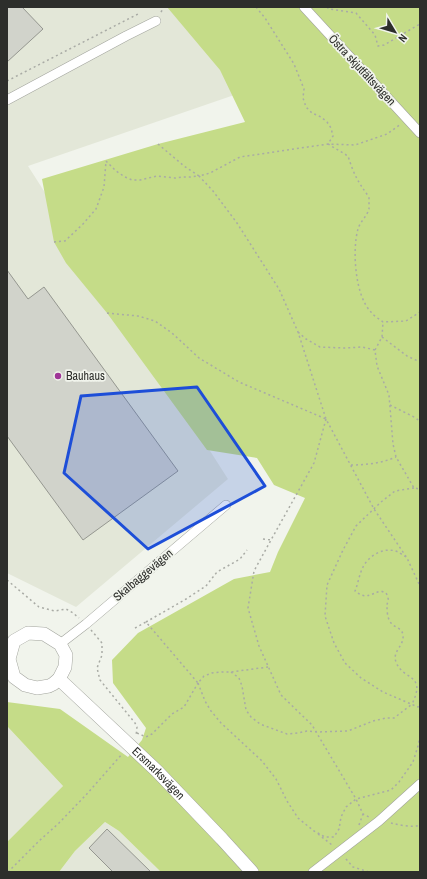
<svg xmlns="http://www.w3.org/2000/svg" width="427" height="879" font-family="'Archivo Narrow',sans-serif">
  <style>
    .built { fill: #e3e7d8 }
    .green { fill: #c5dc88 }
    .building { fill: #d1d3cb; stroke: #959790 }
    .lines { fill: none; stroke-linecap: round; stroke-linejoin: round }
    .street-casing { stroke: #a2a49d; stroke-width: 10 }
    .secondary-casing { stroke: #a2a49d; stroke-width: 14 }
    .path { stroke: #a9aba5; stroke-width: 1.5; stroke-dasharray: 2 3; stroke-linecap: butt }
    .street { stroke: #fff; stroke-width: 9 }
    .secondary { stroke: #fff; stroke-width: 13 }
    .marked { fill: #1d4ed8; fill-opacity: 0.2; stroke: #1d4ed8; stroke-width: 3; stroke-linejoin: round }
    .poi-dot { fill: #9f3597; stroke: #f1f4ec; stroke-width: 1.5 }
    .labels { text-anchor: middle; dominant-baseline: central; stroke-width: 3.5; stroke-linejoin: round; paint-order: stroke }
    .street-label { font-size: 12px; fill: #2d2e2b; stroke: #f1f4ec }
    .poi-label { font-size: 12px; fill: #2d2e2b; stroke: #f1f4ec; text-anchor: start }
  </style>
  <rect width="100%" height="100%" fill="#f1f4ec"/>
  <path class="built" d="M7,7H212L266,84L28,166L228,479L76,607L7,573Z
    M7,726L63,786L7,842Z
    M105,822L119,831L161,872H59L75,851Z"/>
  <path class="green" d="M167,7H420V872H161L119,831L105,822L75,851L59,872H7V842L63,786L7,726V702L60,709L128,757L142,740L146,728L113,683L112,660L138,633L234,579L270,572L278,552L305,498L274,485L257,458L207,450L107,313L66,263L54,242L42,179L158,144L245,122L220,70Z"/>
  <path class="building" d="M7,7H22L43,29L7,62Z
    M7,270L28,299L44,287L178,471L83,540L7,436Z
    M107,829L151,872H113L89,848Z"/>
  <g class="lines">
    <defs>
      <path id="street" d="M304,7L420,133
        M7,100L126,36L156,21
        M60,644L86,624L226,505
        M313,872L379,821L420,784"/>
      <g id="secondary">
        <path d="M28,633L44,634L60,644L66,655L65,667L59,679L53,684L49,686L37,688L25,685L14,677L9,659L14,641Z"/>
        <path id="s1" d="M59,679L157,771L222,839L252,872"/>
      </g>
    </defs>
    <use href="#street" class="street-casing"/>
    <use href="#secondary" class="secondary-casing"/>
    <path class="path" d="M256,7L265,18L294,64L304,89L303,98L306,107L312,113L321,117L327,122L331,128L333,136L328,144L348,156C354,175 358,182 369,197C369,201 369,206 369,209C367,216 360,222 358,229C352,250 355,296 371,312C374,316 379,319 383,322L406,321L420,312
      M327,7L329,9L356,13L375,35L378,46L384,45L420,24
      M161,12L164,7
      M7,81L138,14
      M158,144L184,166L199,176L210,173L240,157L328,144L355,145L387,134L401,124
      M106,161L116,171L125,177L132,180H140L157,176L175,178L183,177H190L199,176L213,191L237,223L279,289L298,332L326,419L374,509L407,558L420,586
      M54,242L65,241L83,224L96,209L104,187L106,161
      M107,313L138,316L155,321L172,333L199,358L239,382L326,419
      M298,332L306,339L320,347L344,348L362,347L375,350L377,366L389,395L393,444L396,457L414,488L420,489
      M382,337L407,356L420,362
      M375,350L382,337L383,322
      M390,405L416,418L420,422
      M326,419L314,463L271,540L254,571L248,608L259,646L281,695L312,725L356,799L363,814L369,817
      M351,465C367,465 382,463 396,457
      M414,488L395,491L381,502L356,526L343,550L327,585L325,616L334,643L345,663L361,678L383,692L418,707L420,704
      M263,539L271,540
      M406,557C403,555 400,553 398,552C385,546 369,555 363,567C359,575 358,584 355,591C366,600 370,594 381,591L386,593C387,595 388,596 388,598C389,601 387,603 387,605C387,610 387,618 391,623C395,628 403,628 403,636C404,646 392,651 396,662C403,681 427,673 412,704
      M7,580L39,607L55,611L66,609L73,613L79,618
      M146,622L186,599L206,586L217,572L240,559L247,550
      M135,628L146,622L198,683L204,676L212,673L222,672H231L268,667
      M91,630L102,643V655L97,668L100,680L135,723L137,727L136,736
      M231,672L239,678L242,686L246,710L251,717L260,724L287,734L298,733L307,731L317,732L348,731L373,721L386,718H394L411,705
      M198,683L205,701L211,711L221,723L262,761L276,779L287,801L298,818L314,831L325,837H334L339,829L341,817L346,807L356,799L391,790L399,782L413,762L418,746L420,736
      M137,733L146,737L152,734L172,714L184,707L198,683
      M391,823C400,825 412,828 420,825
      M359,825L363,814
      M318,834L332,845
      M346,859L353,867L369,872
      M8,872L39,841L59,823L85,796L122,754"/>
    <use href="#street" class="street"/>
    <use href="#secondary" class="secondary"/>
  </g>
  <path class="marked" d="M197,387L265,486L148,549L64,473L81,396Z"/>
  <circle class="poi-dot" cx="58" cy="376" r="4"/>
  <g class="labels">
    <g class="street-label">
      <text transform="translate(362 70) rotate(47)">Östra skjutfältsvägen</text>
      <text transform="translate(143 575) rotate(-40)">Skalbaggevägen</text>
      <text stroke="none"><textPath href="#s1" startOffset="137">Ersmarksvägen</textPath></text>
    </g>
    <g class="poi-label">
      <text x="66" y="376">Bauhaus</text>
    </g>
  </g>
  <rect width="427" height="879" fill="none" stroke="#2d2e2b" stroke-width="16"/>
  <g transform="translate(395 32) rotate(128)" stroke="#f1f4ec" stroke-width="3" paint-order="stroke">
  <path d="M0-3L7 15L0 10L-7 15Z" fill="#2d2e2b"/>
  <text y="-6" font-size="11" font-weight="bold" text-anchor="middle" fill="#2d2e2b">N</text>
  </g>
</svg>
